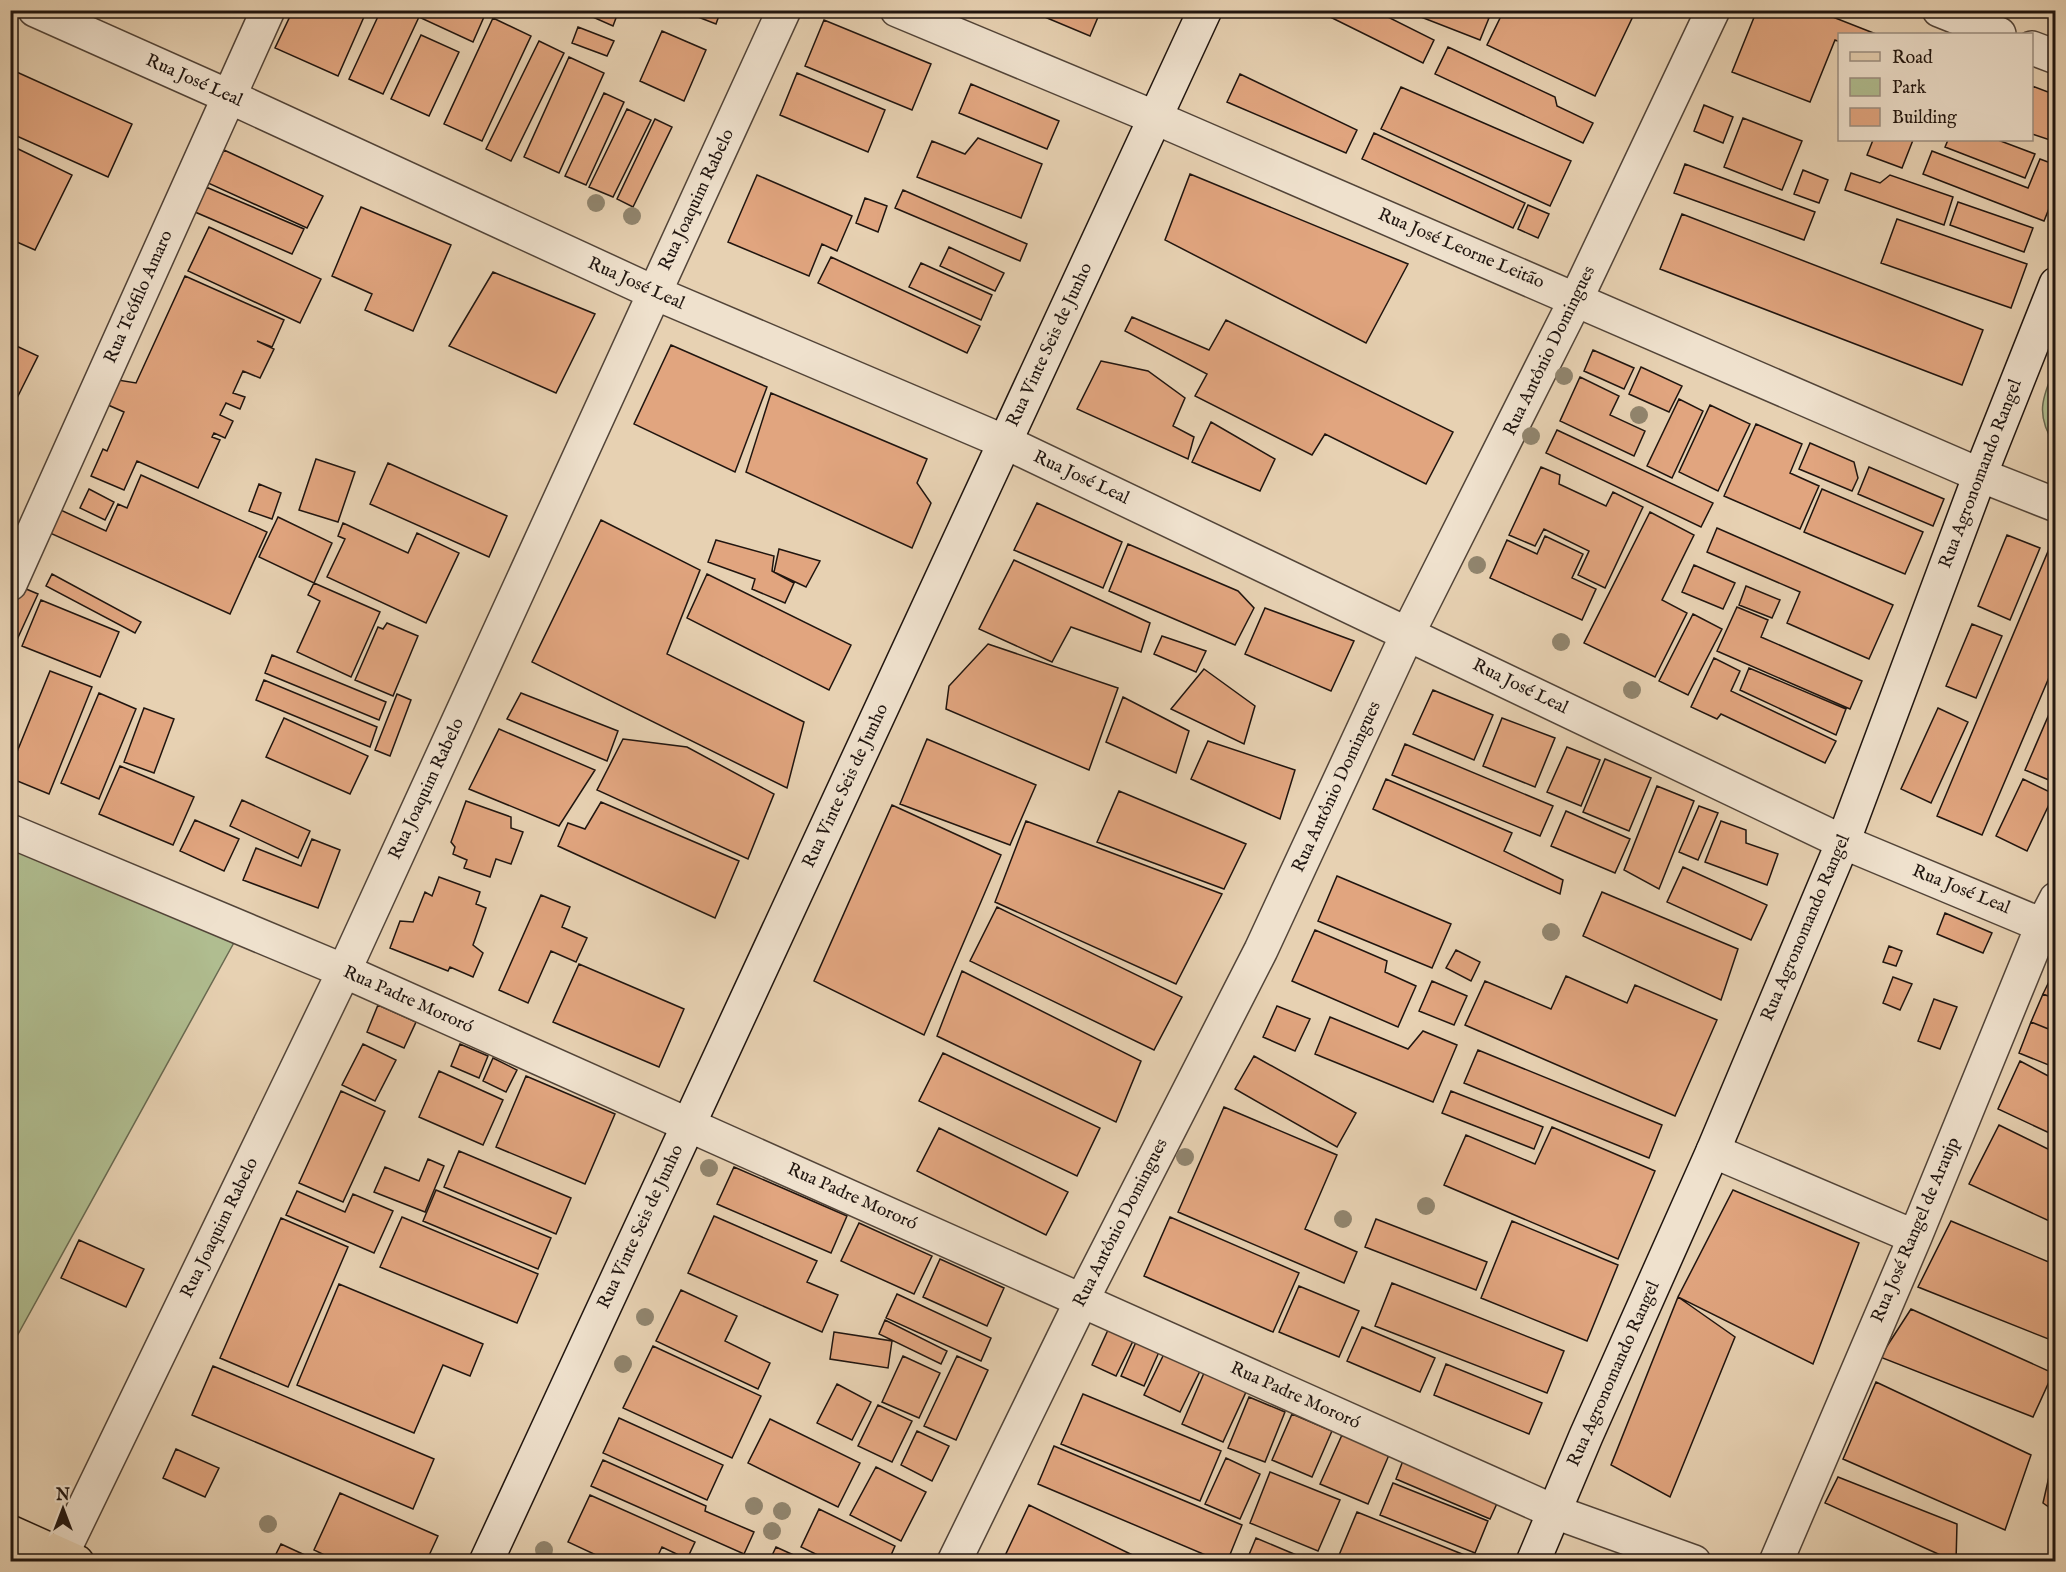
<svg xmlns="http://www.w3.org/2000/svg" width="2066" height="1572" font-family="'IM FELL English',serif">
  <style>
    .green { fill: #b0bd90; stroke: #686950; stroke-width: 1.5 }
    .building { fill: #e1a57f; stroke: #20150f; stroke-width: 1.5 }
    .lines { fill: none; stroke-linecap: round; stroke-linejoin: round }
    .street-casing { stroke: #524438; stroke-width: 36 }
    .secondary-casing { stroke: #20150f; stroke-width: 36 }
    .primary-casing { stroke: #20150f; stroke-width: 36 }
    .street { stroke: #efe1cd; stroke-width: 33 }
    .secondary { stroke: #efe1cd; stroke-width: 33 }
    .primary { stroke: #e7d1b2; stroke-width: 33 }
    .tree { fill: #91856e }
    .labels { text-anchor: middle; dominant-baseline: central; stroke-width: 4.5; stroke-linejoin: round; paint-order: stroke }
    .street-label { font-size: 18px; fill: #20150f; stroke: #efe1cd }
  </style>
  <rect width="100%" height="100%" fill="#e7d1b2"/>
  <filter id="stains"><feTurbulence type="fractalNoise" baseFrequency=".00333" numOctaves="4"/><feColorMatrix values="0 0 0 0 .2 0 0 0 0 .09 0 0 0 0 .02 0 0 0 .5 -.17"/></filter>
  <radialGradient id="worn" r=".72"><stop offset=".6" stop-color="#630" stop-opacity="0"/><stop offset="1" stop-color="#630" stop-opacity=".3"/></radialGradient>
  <path class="green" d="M2055,368V445C2035,416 2042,397 2055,368Z
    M11,848L236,939L11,1347Z"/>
  <path class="building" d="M293,10H367L338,76L275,48Z
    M381,10H487L473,42L419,17L383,94L349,79Z
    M577,10H619L613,26Z
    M680,10H721L716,24Z
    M1028,10H1101L1090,36Z
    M1316,10H1374L1434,40L1423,63Z
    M1403,10H1469L1489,18L1480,40Z
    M1504,10H1636L1595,96L1487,45Z
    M1757,10H1815L1876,34H1840V42L1835,40L1810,102L1732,72Z
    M493,18L531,36L482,141L444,124Z
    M824,20L931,64L912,110L805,66Z
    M578,27L614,41L607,56L572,43Z
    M662,31L706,50L684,101L640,81Z
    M421,35L459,52L429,116L391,99Z
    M539,41L564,53L511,161L486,149Z
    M1448,47L1555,97L1557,106L1593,123L1583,143L1435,74Z
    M569,57L604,73L559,173L524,157Z
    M10,69L132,124L108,177L10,133Z
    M797,73L885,110L868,152L780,115Z
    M1240,74L1357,130L1346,153L1227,102Z
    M971,84L1059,121L1047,149L959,113Z
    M2032,86L2056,95V142L2032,134Z
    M1401,87L1571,161L1550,206L1381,129Z
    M604,93L624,102L586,185L565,176Z
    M1704,105L1733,117L1723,143L1694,131Z
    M627,109L651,120L613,197L589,187Z
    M1743,118L1802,141L1782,190L1724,167Z
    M655,119L672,127L633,207L617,199Z
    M1374,133L1525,203L1513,228L1362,159Z
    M978,138L1042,164L1021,218L917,177L932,141L965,154Z
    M1873,140H1913L1902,168L1867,155Z
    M1948,140H1998L2035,154L2025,178L1945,147Z
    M10,145L72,175L35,250L10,239Z
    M224,150L323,196L307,228L208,183Z
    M1932,151L2028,188L2040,159L2056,165V191L2044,221L1923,174Z
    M1685,164L1815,212L1804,240L1674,193Z
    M1803,170L1828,180L1819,203L1794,194Z
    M1851,173L1880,183L1890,175L1953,197L1944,225L1845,190Z
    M1190,174L1408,264L1366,343L1165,240Z
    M757,175L852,216L837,251L822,244L809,276L728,242Z
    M206,187L304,229L292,254L195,212Z
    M903,190L1027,244L1020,261L895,208Z
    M865,198L887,206L878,232L856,223Z
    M1958,202L2033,228L2024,252L1950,225Z
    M1528,205L1549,214L1538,238L1518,229Z
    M361,207L451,245L413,331L365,310L372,294L332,276Z
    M1682,214L1983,330L1962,385L1660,269Z
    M1897,219L2027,264L2011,308L1881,263Z
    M209,227L321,279L300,323L188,271Z
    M949,247L1004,273L995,291L940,266Z
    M831,257L980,326L967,353L818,283Z
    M921,263L992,295L981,320L909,287Z
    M493,272L595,314L556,393L449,346Z
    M185,276L284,320L272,347L257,341L274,349L260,378L243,371L233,393L245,397L240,409L226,403L220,415L233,421L225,438L214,433L212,437L220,440L198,488L137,461L124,490L91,476L103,449L107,451L124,412L108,405L118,380L136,383Z
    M1132,317L1209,350L1226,320L1453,432L1426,484L1325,434L1312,455L1195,396L1207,374L1125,331Z
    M10,343L38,356L10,412Z
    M671,345L767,387L735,472L634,424Z
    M1593,350L1634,368L1624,389L1584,371Z
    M1101,361L1148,371L1185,398L1173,426L1194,437L1188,459L1077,409Z
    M1641,367L1682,386L1669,412L1629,394Z
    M1580,377L1619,396L1610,415L1645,431L1634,456L1560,421Z
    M771,393L927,459L917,483L931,503L912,548L746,472Z
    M1679,399L1703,411L1672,478L1647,466Z
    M1710,405L1750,424L1718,491L1679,472Z
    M1211,422L1275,459L1260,491L1192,462Z
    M1756,424L1802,444L1790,473L1819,486L1800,529L1724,496Z
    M1557,430L1713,503L1701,527L1546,453Z
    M1810,443L1854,462L1858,478L1852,491L1799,469Z
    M316,459L355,472L338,522L299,510Z
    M388,463L507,516L489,557L370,504Z
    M1541,467L1560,475L1559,484L1606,506L1613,492L1643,507L1605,588L1578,575L1589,551L1544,529L1535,546L1509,535Z
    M1869,467L1944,499L1933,526L1858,494Z
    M141,475L267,532L230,614L41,529L52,506L106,531L118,504L127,508Z
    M259,484L281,493L272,519L249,511Z
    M89,489L114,502L105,520L80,508Z
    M1822,489L1923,532L1905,574L1804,532Z
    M1037,503L1122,542L1103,588L1014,550Z
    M1650,512L1694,535L1662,600L1687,613L1655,677L1584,643Z
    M278,517L332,543L314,583L259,557Z
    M601,520L700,570L667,654L804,722L787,788L532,662Z
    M343,523L408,553L417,533L459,553L426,623L327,577L345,539L338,536Z
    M1717,528L1893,605L1869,659L1787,623L1800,592L1707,552Z
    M2007,535L2040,548L2010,620L1978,606Z
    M1545,536L1583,554L1572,578L1596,589L1582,620L1490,578L1507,540L1537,554Z
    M716,540L774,556L772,571L794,583L785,603L752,589L755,579L708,562Z
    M1128,544L1238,591L1254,608L1235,645L1109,591Z
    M779,549L820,561L806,587L774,572Z
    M2049,549L2056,552V661L1982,835L1937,816Z
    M1014,560L1150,623L1141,652L1071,627L1052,662L979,629Z
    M1694,565L1735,583L1723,609L1682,592Z
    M52,574L141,622L135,633L46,586Z
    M707,574L851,645L829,690L687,618Z
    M314,583L380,612L351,677L297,652L320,601L308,595Z
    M19,586L38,594L15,644L10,642V603Z
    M1746,586L1780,600L1772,618L1739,605Z
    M41,600L119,632L100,677L22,646Z
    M1737,607L1768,620L1761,637L1862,681L1850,709L1717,651Z
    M1265,608L1354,641L1331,691L1245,654Z
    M1693,614L1722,629L1688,695L1659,681Z
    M387,623L418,636L393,696L355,680L378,627L383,629Z
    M1972,624L2002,636L1976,698L1946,686Z
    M1162,636L1206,651L1196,672L1154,654Z
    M988,644L1118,688L1089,770L946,709L949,686Z
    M272,655L386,702L379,720L265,673Z
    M1714,658L1740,671L1731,691L1836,741L1825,763L1721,714L1717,719L1691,707Z
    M1749,668L1846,709L1836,735L1740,690Z
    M1204,669L1255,706L1244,744L1171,709Z
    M50,671L92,687L49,794L10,778V769Z
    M264,680L377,727L370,747L256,700Z
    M1433,690L1493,715L1474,760L1413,734Z
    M99,693L136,709L99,799L61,783Z
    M521,693L618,731L607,761L507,719Z
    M397,694L411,700L390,756L375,750Z
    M1123,697L1189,731L1176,773L1106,742Z
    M2053,705L2056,706V783L2025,770Z
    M144,708L174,719L154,773L124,762Z
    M1938,708L1968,722L1931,803L1901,789Z
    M284,718L368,756L350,794L266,757Z
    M1502,718L1555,738L1535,787L1483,766Z
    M499,729L595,770L559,826L469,789Z
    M623,739L687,747L774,794L748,859L597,790Z
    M927,739L1036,785L1010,845L900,804Z
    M1208,741L1295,770L1280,819L1191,779Z
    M1405,744L1553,806L1540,836L1392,775Z
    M1567,747L1600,760L1581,806L1547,792Z
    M1605,759L1651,778L1629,831L1583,812Z
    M120,766L194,797L173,845L99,814Z
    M1386,779L1512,833L1504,851L1563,880L1560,894L1373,809Z
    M2023,779L2054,794L2027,851L1996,836Z
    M1657,786L1694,801L1659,889L1624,870Z
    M1119,791L1246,844L1224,889L1097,842Z
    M242,800L310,831L298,858L230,826Z
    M466,801L511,817V828L523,832L511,864L496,859L490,877L464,868L467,860L453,854L455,847L451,842Z
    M601,802L739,861L715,918L558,846L568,823L585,829Z
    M892,805L1001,855L924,1035L814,981Z
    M1699,806L1718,813L1698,860L1679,852Z
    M1566,811L1630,839L1615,873L1551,846Z
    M195,820L239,839L224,871L180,851Z
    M1026,821L1222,894L1176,984L995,902Z
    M1721,821L1746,830V843L1778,854L1767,885L1705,862Z
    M312,839L340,850L318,908L243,880L256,848L301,866Z
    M1683,867L1767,905L1751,940L1667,902Z
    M1337,876L1451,924L1432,968L1318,921Z
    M439,877L480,892L476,904L486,908L473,945L483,953L473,977L450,967L448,971L390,948L400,921L413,922L425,892L432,896Z
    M1602,892L1738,949L1721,1000L1583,936Z
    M541,895L570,907L562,927L587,938L576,962L551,951L528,1003L499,990Z
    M997,907L1182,997L1154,1050L970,961Z
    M1945,913L1992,933L1983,953L1937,934Z
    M1315,930L1387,961L1385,972L1416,986L1398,1027L1292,981Z
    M1889,946L1902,951L1896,966L1883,962Z
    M1456,950L1480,962L1471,981L1446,968Z
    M579,964L684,1009L659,1067L553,1022Z
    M2056,967V999L2043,994Z
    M962,971L1141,1061L1116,1122L937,1036Z
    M1566,976L1627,1003L1635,985L1717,1020L1675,1116L1465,1025L1485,981L1551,1009Z
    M1893,977L1912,984L1900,1010L1883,1003Z
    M1432,981L1467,996L1454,1025L1419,1011Z
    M2043,994L2056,999V1032L2031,1022Z
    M1934,999L1957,1007L1940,1049L1918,1041Z
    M378,1005L416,1022L404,1048L367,1032Z
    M1277,1006L1310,1019L1295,1051L1263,1037Z
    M1330,1017L1408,1049L1423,1031L1457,1045L1433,1102L1315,1054Z
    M2031,1022L2056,1032V1068L2019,1053Z
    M363,1044L396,1060L375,1101L342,1085Z
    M460,1044L488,1056L479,1078L451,1066Z
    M1478,1050L1662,1125L1649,1158L1464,1083Z
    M943,1053L1100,1128L1077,1176L919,1101Z
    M1254,1056L1356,1113L1337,1147L1235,1089Z
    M493,1058L517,1070L506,1092L483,1081Z
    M2020,1061L2056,1080V1136L1998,1109Z
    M439,1071L503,1100L483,1145L419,1117Z
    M526,1076L615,1114L585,1184L496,1147Z
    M341,1091L385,1111L343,1202L299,1183Z
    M1451,1091L1543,1127L1534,1149L1442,1113Z
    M1224,1107L1337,1155L1305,1229L1357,1252L1344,1283L1178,1212Z
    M1999,1125L2056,1153V1224L1969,1184Z
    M1552,1127L1655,1171L1618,1259L1444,1185L1466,1135L1535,1164Z
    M939,1128L1068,1192L1046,1235L917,1171Z
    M459,1151L571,1198L556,1234L444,1187Z
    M428,1159L444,1166L425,1212L374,1192L385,1167L419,1181Z
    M734,1167L847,1216L831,1253L717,1204Z
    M436,1190L551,1238L538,1269L423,1221Z
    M1733,1190L1859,1243L1813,1364L1678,1297Z
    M297,1191L345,1212L353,1194L393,1211L374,1253L286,1215Z
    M714,1216L817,1261L807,1282L838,1295L822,1332L688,1273Z
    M402,1217L538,1274L517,1323L380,1267Z
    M1170,1217L1299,1273L1273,1332L1144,1276Z
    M281,1218L348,1247L288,1387L220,1358Z
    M1376,1219L1487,1262L1476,1290L1365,1247Z
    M1512,1221L1618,1265L1587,1341L1481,1298Z
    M1951,1221L2056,1265V1342L1918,1287Z
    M859,1223L932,1256L914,1294L841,1261Z
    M79,1240L144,1269L126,1307L61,1278Z
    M940,1259L1004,1288L987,1326L923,1297Z
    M1392,1283L1564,1351L1547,1393L1375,1326Z
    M339,1284L483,1344L470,1376L443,1365L414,1433L297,1385Z
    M1299,1286L1359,1311L1339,1357L1279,1332Z
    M681,1290L737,1316L725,1341L770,1363L758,1389L656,1341Z
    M897,1294L991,1338L981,1361L886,1318Z
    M1678,1297L1735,1337L1670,1497L1611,1465Z
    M1911,1309L2053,1373L2033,1417L1880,1357Z
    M885,1320L947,1351L941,1364L879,1334Z
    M1362,1327L1435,1358L1420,1392L1347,1361Z
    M1108,1330L1133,1341L1116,1376L1092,1365Z
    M834,1332L892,1341L888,1368L830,1359Z
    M1136,1342L1159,1352L1144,1386L1121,1376Z
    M653,1346L761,1396L732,1458L623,1408Z
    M1164,1354L1200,1371L1180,1412L1144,1395Z
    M903,1356L940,1373L919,1418L882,1402Z
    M957,1356L988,1370L956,1440L924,1426Z
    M1446,1364L1542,1403L1529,1434L1434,1395Z
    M213,1366L434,1459L413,1509L192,1415Z
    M1204,1373L1246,1392L1223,1442L1182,1424Z
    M1876,1382L2031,1455L2005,1530L1843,1459Z
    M837,1384L871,1402L852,1440L817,1423Z
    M1083,1394L1221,1451L1200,1501L1061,1444Z
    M1249,1397L1285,1412L1265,1462L1228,1448Z
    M878,1405L912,1421L892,1462L858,1446Z
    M1292,1414L1332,1431L1312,1477L1272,1460Z
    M619,1418L723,1465L707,1500L603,1453Z
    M770,1419L860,1463L838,1507L748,1463Z
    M917,1431L949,1446L932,1481L901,1465Z
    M1342,1435L1389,1455L1368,1504L1320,1484Z
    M1054,1446L1242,1525L1227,1562H1222L1038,1484Z
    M176,1449L219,1468L205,1497L163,1478Z
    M1226,1458L1260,1474L1240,1519L1205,1504Z
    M1404,1458L1499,1499L1490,1519L1396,1479Z
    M2053,1459L2056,1460V1512L2043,1503Z
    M603,1460L706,1506L705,1511L754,1532L744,1554L591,1486Z
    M876,1467L926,1492L901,1541L850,1515Z
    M1270,1472L1340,1500L1318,1551L1250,1523Z
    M1838,1477L1957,1524L1956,1562L1825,1503Z
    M1393,1483L1488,1521L1475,1553L1380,1515Z
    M340,1493L438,1536L426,1562H339L314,1550Z
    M590,1495L695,1542L687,1559L662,1547L655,1562H611L568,1542Z
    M1029,1505L1147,1562H1007L1003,1560Z
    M819,1509L895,1546L888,1562H832L801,1547Z
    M1357,1512L1477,1560L1476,1562L1337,1560Z
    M1256,1538L1313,1562H1246Z
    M281,1544L320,1562H272Z
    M776,1547L809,1562H769Z"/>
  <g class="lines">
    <defs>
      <path id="street" d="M35,10L230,97L655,293L1005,442L1843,842L2056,931
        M897,10L1156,118L1980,475L2056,505
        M1939,10L1999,34
        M2032,48L2056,57
        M10,584L268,10
        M10,831L344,971L1555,1512L1694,1562
        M1713,1151L1915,1237
        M58,1562L344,971L784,10
        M954,1562L1082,1300L1261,950L1408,633L1576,299L1713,10
        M1776,1562L1915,1237L2043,924L2056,899"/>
      <path id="secondary" d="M486,1562L1205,10
        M1533,1562L1586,1436L1713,1151L1843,842L1980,475L2056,284"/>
      <path id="primary" d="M10,1532L77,1562"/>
    </defs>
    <use href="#street" class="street-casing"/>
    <use href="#secondary" class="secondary-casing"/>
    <use href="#primary" class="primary-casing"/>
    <use href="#street" class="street"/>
    <use href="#secondary" class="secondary"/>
    <use href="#primary" class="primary"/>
  </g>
  <g class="tree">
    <circle cx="596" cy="203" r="9"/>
    <circle cx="632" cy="216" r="9"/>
    <circle cx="1564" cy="376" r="9"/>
    <circle cx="1639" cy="415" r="9"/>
    <circle cx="1531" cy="436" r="9"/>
    <circle cx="1477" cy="565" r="9"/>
    <circle cx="1561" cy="642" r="9"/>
    <circle cx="1632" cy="690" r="9"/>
    <circle cx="1551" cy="932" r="9"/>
    <circle cx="1185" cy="1157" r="9"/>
    <circle cx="709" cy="1168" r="9"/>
    <circle cx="1426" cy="1206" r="9"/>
    <circle cx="1343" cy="1219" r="9"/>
    <circle cx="645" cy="1317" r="9"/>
    <circle cx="623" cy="1364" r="9"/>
    <circle cx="754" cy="1506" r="9"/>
    <circle cx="782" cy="1511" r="9"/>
    <circle cx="268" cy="1524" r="9"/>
    <circle cx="772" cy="1531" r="9"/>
    <circle cx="544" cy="1550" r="9"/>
  </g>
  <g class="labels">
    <g class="street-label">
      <text transform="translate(194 81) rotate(24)">Rua José Leal</text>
      <text transform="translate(697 200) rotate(-65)">Rua Joaquim Rabelo</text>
      <text transform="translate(1461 249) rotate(23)">Rua José Leorne Leitão</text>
      <text transform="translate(636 284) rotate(24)">Rua José Leal</text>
      <text transform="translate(139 297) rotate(-66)">Rua Teófilo Amaro</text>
      <text transform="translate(1050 345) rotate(-65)">Rua Vinte Seis de Junho</text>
      <text transform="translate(1550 351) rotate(-64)">Rua Antônio Domingues</text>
      <text transform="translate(1981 474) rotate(-69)">Rua Agronomando Rangel</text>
      <text transform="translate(1081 478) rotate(25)">Rua José Leal</text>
      <text transform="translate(1520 687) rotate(26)">Rua José Leal</text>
      <text transform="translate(846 786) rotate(-65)">Rua Vinte Seis de Junho</text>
      <text transform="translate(1337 787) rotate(-65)">Rua Antônio Domingues</text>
      <text transform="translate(427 789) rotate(-65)">Rua Joaquim Rabelo</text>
      <text transform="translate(1961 890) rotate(22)">Rua José Leal</text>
      <text transform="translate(1806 928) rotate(-67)">Rua Agronomando Rangel</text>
      <text transform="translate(408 1000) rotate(24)">Rua Padre Mororó</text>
      <text transform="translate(852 1197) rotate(24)">Rua Padre Mororó</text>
      <text transform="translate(1121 1223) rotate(-63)">Rua Antônio Domingues</text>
      <text transform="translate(641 1227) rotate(-65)">Rua Vinte Seis de Junho</text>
      <text transform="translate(220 1228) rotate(-64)">Rua Joaquim Rabelo</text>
      <text transform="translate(1916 1230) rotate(-67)">Rua José Rangel de Araujp</text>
      <text transform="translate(1614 1374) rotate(-66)">Rua Agronomando Rangel</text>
      <text transform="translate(1295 1396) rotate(24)">Rua Padre Mororó</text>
    </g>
  </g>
  <rect width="2066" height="1572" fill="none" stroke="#e7d1b2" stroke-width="36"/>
  <rect x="12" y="12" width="2042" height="1548" fill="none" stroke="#20150f" stroke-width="3"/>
  <rect x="18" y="18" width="2030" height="1536" fill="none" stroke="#20150f" stroke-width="1.5"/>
  <rect x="1838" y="33" width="195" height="108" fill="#efe1cd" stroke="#9c8f81" stroke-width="1.5"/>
  <rect x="1850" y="52" width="30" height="9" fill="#e7d1b2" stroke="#9c8f81" stroke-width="1.5"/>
  <text x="1892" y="63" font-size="18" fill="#20150f">Road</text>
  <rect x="1850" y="78" width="30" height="18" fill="#b0bd90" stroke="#9c8f81" stroke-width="1.5"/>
  <text x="1892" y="93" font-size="18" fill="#20150f">Park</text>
  <rect x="1850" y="108" width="30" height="18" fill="#e1a57f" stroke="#9c8f81" stroke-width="1.5"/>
  <text x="1892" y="123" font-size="18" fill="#20150f">Building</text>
  <g transform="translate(63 1509)" stroke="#efe1cd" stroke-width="4.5" paint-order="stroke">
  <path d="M0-4.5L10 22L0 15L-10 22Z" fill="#20150f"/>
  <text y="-9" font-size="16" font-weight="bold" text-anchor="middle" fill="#20150f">N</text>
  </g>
  <rect width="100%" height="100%" filter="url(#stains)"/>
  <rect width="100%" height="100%" fill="url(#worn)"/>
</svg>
